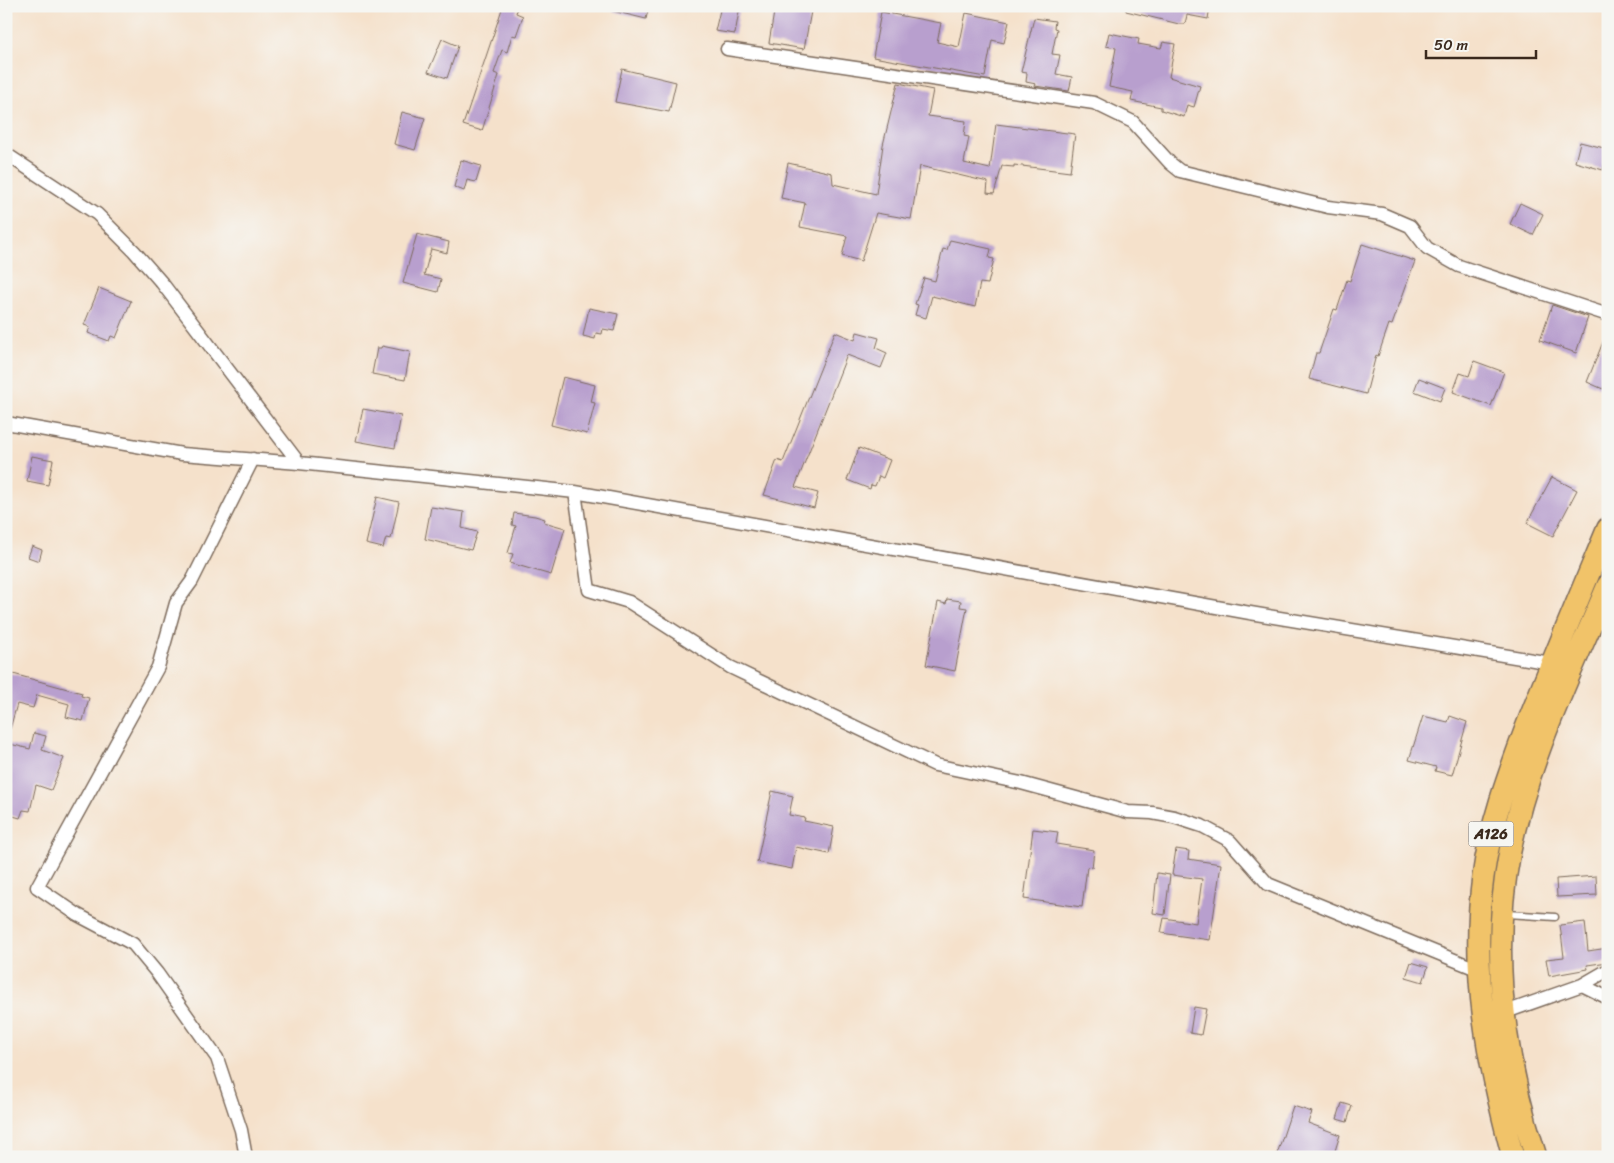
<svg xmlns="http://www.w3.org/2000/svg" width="1614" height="1163" font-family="Sriracha,sans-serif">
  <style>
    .building { fill: #b89fce }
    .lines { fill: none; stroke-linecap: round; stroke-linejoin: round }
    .service-casing { stroke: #7c6a5b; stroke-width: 9 }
    .minor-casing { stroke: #7c6a5b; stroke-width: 15 }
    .trunk-casing { stroke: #7c6a5b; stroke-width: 24 }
    .service { stroke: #fff; stroke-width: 6 }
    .minor { stroke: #fff; stroke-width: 12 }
    .trunk { stroke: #f1c369; stroke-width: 21 }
    .labels { text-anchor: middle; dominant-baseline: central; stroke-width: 4; stroke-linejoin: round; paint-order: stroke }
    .shield { fill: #f6f6f2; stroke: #73675e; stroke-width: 1 }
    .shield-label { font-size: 15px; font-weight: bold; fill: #3b2a1e }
  </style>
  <rect width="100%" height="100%" fill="#f6f6f2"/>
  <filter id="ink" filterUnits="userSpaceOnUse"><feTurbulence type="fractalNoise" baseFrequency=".02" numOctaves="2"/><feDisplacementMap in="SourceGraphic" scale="10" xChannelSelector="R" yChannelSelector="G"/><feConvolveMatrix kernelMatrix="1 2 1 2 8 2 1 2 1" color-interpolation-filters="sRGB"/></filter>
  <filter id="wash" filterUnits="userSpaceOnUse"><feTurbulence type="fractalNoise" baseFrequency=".0096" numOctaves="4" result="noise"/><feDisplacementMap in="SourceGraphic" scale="20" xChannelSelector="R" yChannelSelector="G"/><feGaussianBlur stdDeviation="1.12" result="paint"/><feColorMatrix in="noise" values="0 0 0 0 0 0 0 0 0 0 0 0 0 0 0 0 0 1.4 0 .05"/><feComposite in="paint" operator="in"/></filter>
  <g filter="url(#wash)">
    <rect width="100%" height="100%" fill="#f5e1cb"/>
    <g id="blocks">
      <path class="building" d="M503,6H518L516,13L523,16L516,36L512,35L507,52L502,50L494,73L499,75L482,131L463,125Z
        M613,6H649L646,19L613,11Z
        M721,6H740L735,34L715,31Z
        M775,6H812L804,49L769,43Z
        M1126,6H1210L1208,19L1187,15L1185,24H1179L1126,11Z
        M881,12L941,23L937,42L959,47L966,13L1009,22L1004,43L992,40L985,77L873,57Z
        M1034,18L1055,21L1054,28L1057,29L1052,54L1060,55L1056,74L1072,77L1069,91L1035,86L1036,84L1026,82L1027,73L1021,72Z
        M1109,33L1139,39L1138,44L1161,48L1163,42L1175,44L1169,77L1200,86L1194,107L1187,105L1184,117L1161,110V107L1131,101L1133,92L1109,87L1116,48L1106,46Z
        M442,39L458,46L447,78L428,72Z
        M622,69L676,82L669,112L615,102Z
        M898,83L933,90L928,116L966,121L964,136L969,137L964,163L990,169L996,124L1075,134L1070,172L1014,165V167L1002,166L994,194L987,193L988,182L920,166L911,219L876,213L861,261L842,256L847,236L800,227L805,203L781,198L788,163L832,173L833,184L876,194L883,145Z
        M402,112L425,118L415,150L394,144Z
        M1580,142L1608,149L1603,170L1575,162Z
        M461,160L481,166L476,182L467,180L464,191L454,187Z
        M1520,203L1543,214L1533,235L1510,224Z
        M417,234L449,242L447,253L431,249L424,275L441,279L438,292L403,283Z
        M950,240L991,249L989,258L994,259L988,284L980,283L975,307L932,296L926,318L915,315L918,305L915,304L924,278L935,281L943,249L947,250Z
        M1362,244L1415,261L1392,325L1389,324L1378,356L1376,355L1366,394L1309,379L1316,353H1319L1334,309L1337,310L1347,280L1350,281Z
        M99,288L131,301L116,338L111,336L109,341L88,333L90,327L84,325Z
        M1552,305L1588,317L1576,353L1540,340Z
        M589,308L618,314L614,331L603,329L602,334L596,333L595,339L583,336Z
        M835,332L855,340L857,332L879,338L876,348L887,353L881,368L847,355L795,487L818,493L814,508L764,495L777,460L783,462Z
        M1607,332L1608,377L1603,389L1587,382Z
        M382,346L410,352L405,380L372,374L377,348H381Z
        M1474,361L1504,372L1491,406L1453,392L1460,373L1469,376Z
        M563,377L595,385L591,402L595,403L587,434L551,425Z
        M1419,378L1445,388L1440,401L1414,391Z
        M363,409L401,416L395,448L356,441Z
        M859,448L890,460L883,478L879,476L875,486L871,485L870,489L847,480Z
        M32,456L53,460L48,485L27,481Z
        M1552,477L1577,490L1553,536L1527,523Z
        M377,497L399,502L391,539L386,538L383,548L366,544Z
        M431,507L464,512L462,528L477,532L471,550L425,539Z
        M514,513L535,516L545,519L544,522L565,528L551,575L510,563L513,554L508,553L516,526L512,525Z
        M32,546L42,550L39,561L28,557Z
        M947,599L961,601L960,607L967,608L955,671L926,665L938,602L946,604Z
        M6,672L82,693L81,696L89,698L83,721L66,717L69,704L37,695L33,708L17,704L10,729H6Z
        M1423,716L1448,722L1450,716L1467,722L1452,775L1435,771L1436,767L1409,760Z
        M34,733L46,736L42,750L64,758L51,790L36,785L30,811L23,810L20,818L6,814V743L30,749Z
        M772,791L793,796L789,815L805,818L804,821L834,827L829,854L796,847L792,869L757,862Z
        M1033,829L1058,832L1056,844L1094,850L1092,868L1087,867L1082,907L1024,899Z
        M1176,849L1189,851L1188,859L1221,864L1210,940L1161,933L1164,918L1196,923L1202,879L1172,875Z
        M1157,873L1170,875L1165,915L1153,913Z
        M1596,876L1597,895L1557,897L1556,879Z
        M1585,922L1588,951L1608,948V962L1587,965L1588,969L1549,976L1546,959L1564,957L1560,925Z
        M1411,962L1428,967L1423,982L1406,977Z
        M1194,1007L1206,1009L1201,1035L1190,1033Z
        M1342,1103L1352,1106L1347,1122L1337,1119Z
        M1293,1106L1312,1112L1308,1123L1340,1135L1333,1157H1276Z"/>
    </g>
  </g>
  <g filter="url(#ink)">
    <use href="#blocks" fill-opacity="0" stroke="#7c6a5b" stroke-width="1"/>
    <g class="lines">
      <defs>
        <path id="service" d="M1506,914L1555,917"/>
        <path id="minor" d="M727,49L1094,103L1133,122L1170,163L1180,171L1328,207L1382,214L1410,226L1427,248L1459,266L1608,315
          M6,154L97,214L134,251L162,283L299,463
          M6,423L182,454L299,463L575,492L1250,613L1557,664
          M575,492L589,590L629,602L730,667L935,765L1021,783L1128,812L1152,813L1174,817L1202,826L1230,841L1268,884L1479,970
          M1582,985L1608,998
          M1503,1013L1582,985L1608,970
          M246,1157L241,1130L217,1058L157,973L133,944L78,915L37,887L158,667L176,603L192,581L253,459"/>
        <path id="trunk" d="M1513,1157C1488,1063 1470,974 1483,877C1490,825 1508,776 1526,728C1552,661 1580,595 1608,528
          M1536,1157C1504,1059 1490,953 1510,851C1528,759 1572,671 1608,585"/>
      </defs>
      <use href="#service" class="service-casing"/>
      <use href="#minor" class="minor-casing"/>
      <use href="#trunk" class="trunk-casing"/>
      <use href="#service" class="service"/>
      <use href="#minor" class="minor"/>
      <use href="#trunk" class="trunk"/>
    </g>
  </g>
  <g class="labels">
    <rect class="shield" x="1468.5" y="821.5" width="45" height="25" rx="4"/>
    <g class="shield-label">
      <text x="1491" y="834">A126</text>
    </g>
  </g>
  <rect width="1614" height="1163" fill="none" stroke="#f6f6f2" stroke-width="25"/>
  <path d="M1426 50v8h110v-8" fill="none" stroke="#3b2a1e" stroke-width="2.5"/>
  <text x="1434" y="50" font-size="15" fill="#3b2a1e" stroke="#f6f6f2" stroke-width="4" paint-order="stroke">50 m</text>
</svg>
